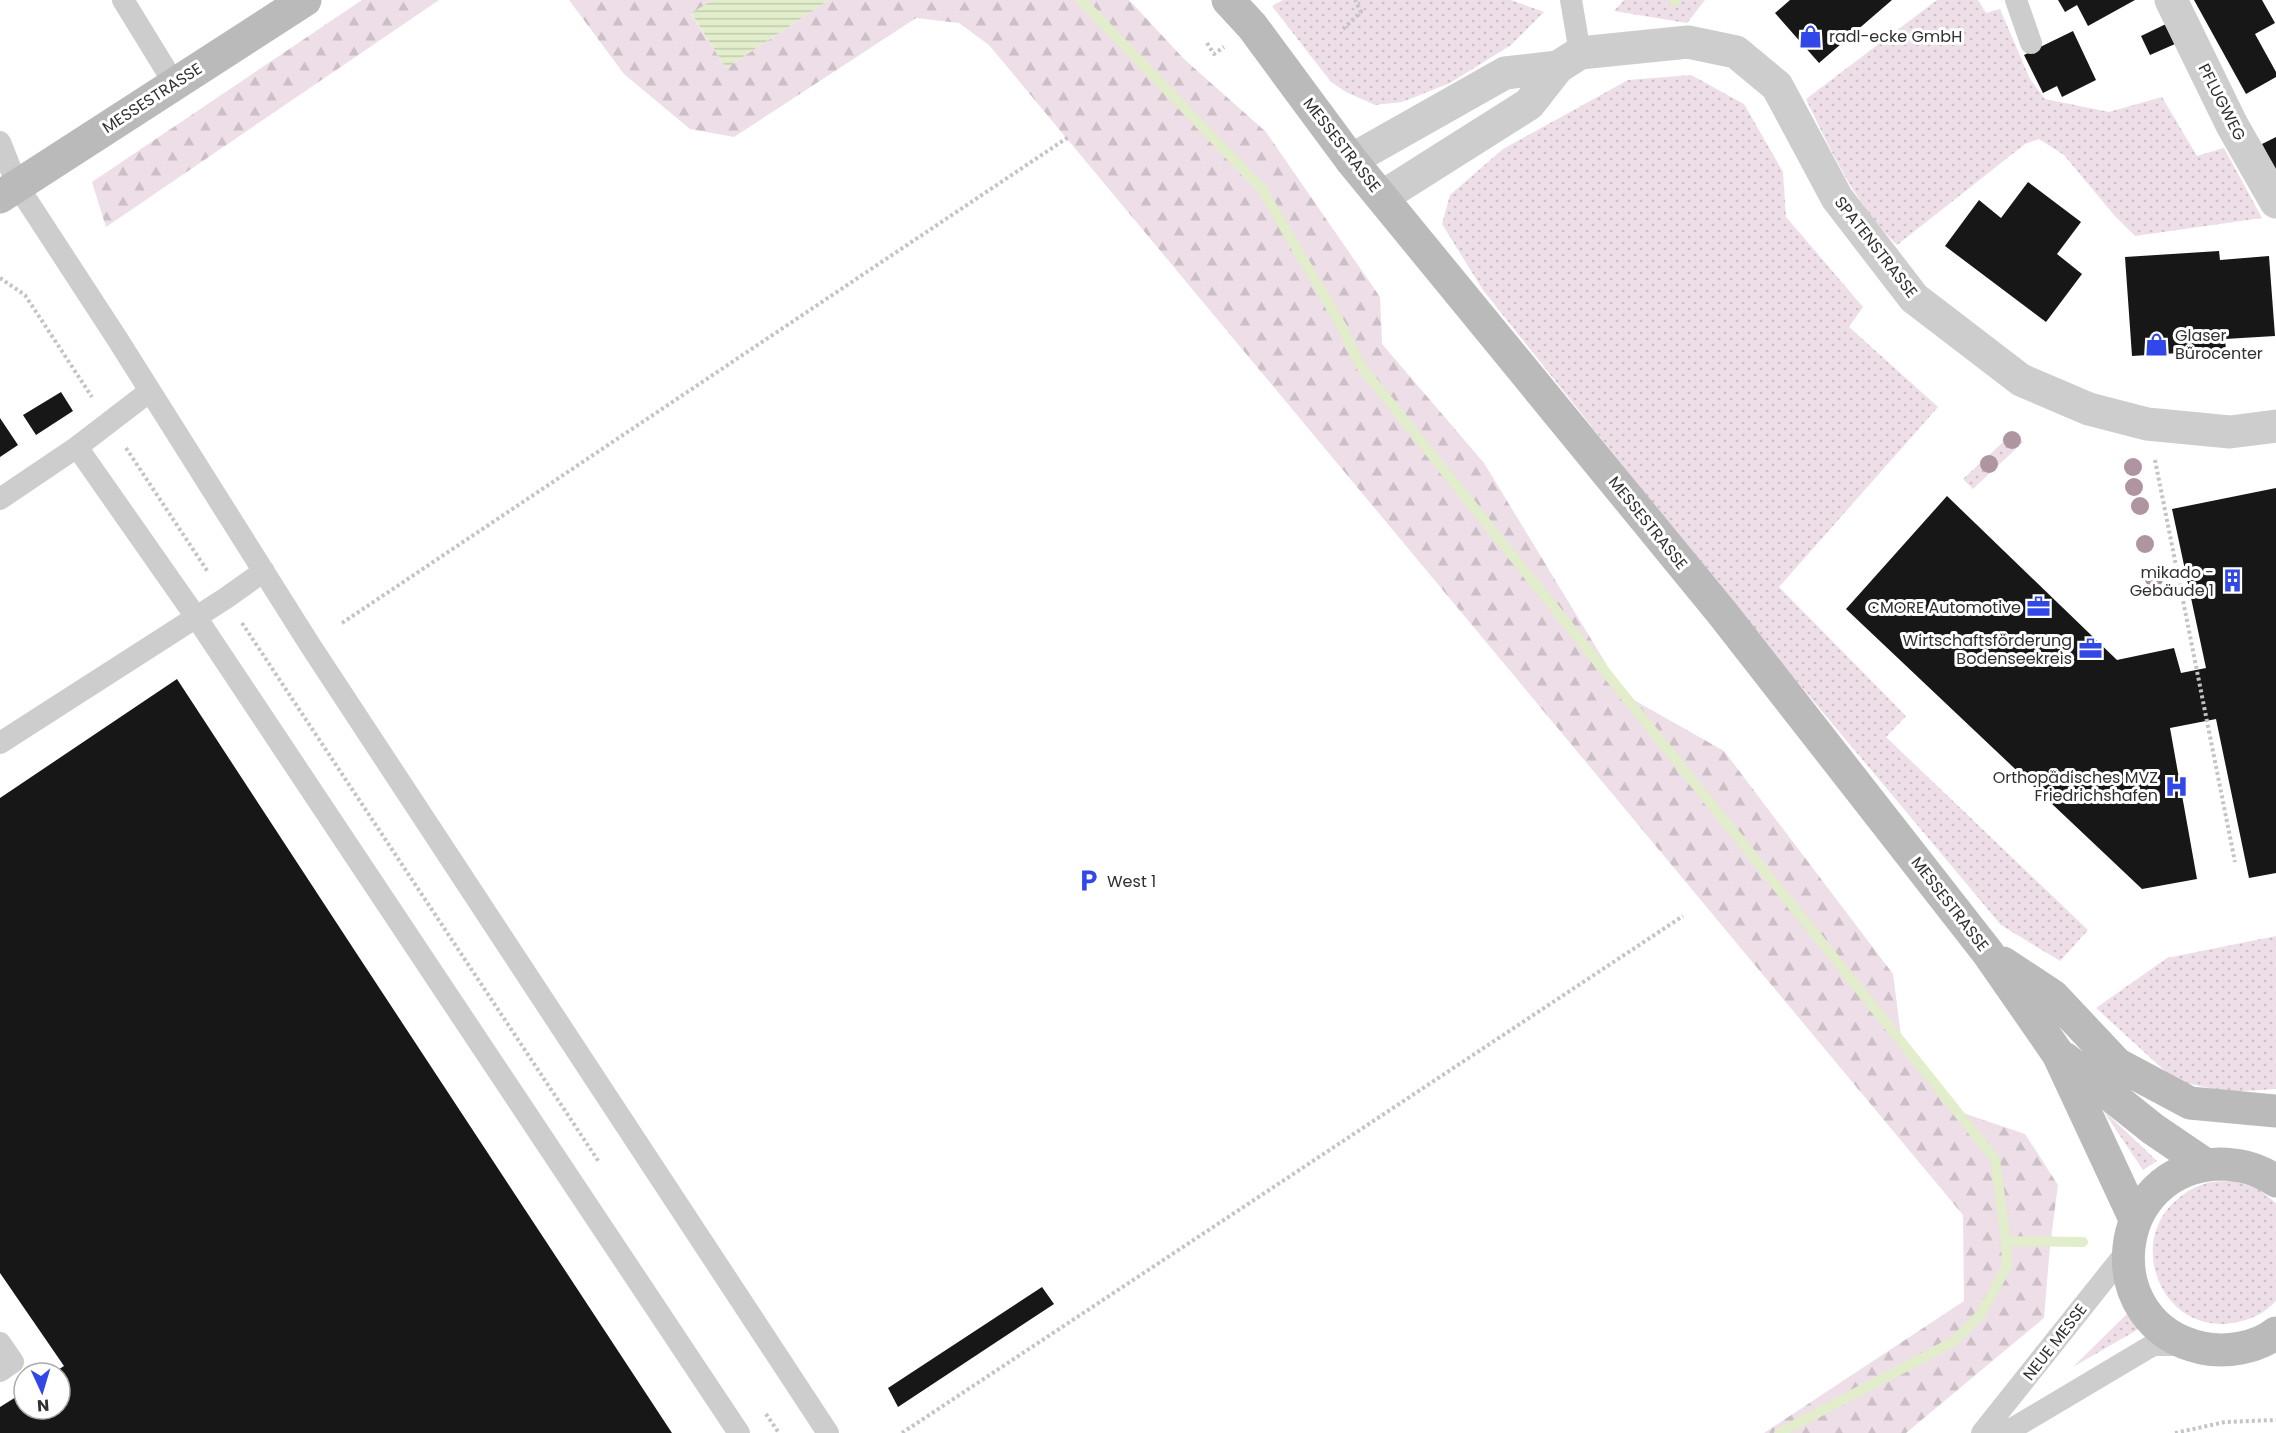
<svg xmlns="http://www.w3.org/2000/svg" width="2276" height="1433" font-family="Poppins,sans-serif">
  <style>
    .grass { fill: url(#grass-dots) }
    .forest { fill: url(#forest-firs) }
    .water { fill: url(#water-rules) }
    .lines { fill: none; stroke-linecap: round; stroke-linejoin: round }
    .stream { stroke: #e1edcb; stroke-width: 10 }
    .building { fill: #171717 }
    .path { stroke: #c4c4c4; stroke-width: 4; stroke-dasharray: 3 3; stroke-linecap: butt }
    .lane { stroke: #cdcdcd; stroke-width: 22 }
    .street { stroke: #cdcdcd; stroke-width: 33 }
    .secondary { stroke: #bababa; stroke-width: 33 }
    .tree { fill: #af94a2 }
    .labels { text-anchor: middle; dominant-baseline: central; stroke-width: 6; stroke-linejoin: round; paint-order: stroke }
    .poi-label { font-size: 16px; fill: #303030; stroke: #fff; text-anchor: end }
    .street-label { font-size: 16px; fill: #303030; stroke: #fff }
  </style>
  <defs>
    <pattern id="grass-dots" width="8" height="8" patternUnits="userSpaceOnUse" patternTransform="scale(1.5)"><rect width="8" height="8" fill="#eddee7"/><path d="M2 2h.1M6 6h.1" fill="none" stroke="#ccbfc6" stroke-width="1.8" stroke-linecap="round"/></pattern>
    <pattern id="forest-firs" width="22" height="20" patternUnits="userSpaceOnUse" patternTransform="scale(1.5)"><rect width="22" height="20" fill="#eddee7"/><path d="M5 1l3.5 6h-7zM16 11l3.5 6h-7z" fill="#ccbfc6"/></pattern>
    <pattern id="water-rules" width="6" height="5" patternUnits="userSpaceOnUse" patternTransform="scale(1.5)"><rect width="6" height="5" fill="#e1edcb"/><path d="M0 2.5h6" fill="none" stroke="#c1ccaf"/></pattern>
  </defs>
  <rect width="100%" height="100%" fill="#fff"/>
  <path class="grass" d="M1283,0H1511L1544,12L1511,45L1450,83L1402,102L1375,105L1346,92L1331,82L1272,6Z
    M1624,0H1705L1687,23L1614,11Z
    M1937,0H1978L1986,13L2000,9L2030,79L2045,99L2109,112L2162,97L2197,156L2224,148L2262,218L2135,236L2114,215L2064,155L2039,139L2025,144L1897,245C1855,204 1831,151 1806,99Z
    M1691,75L1744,104L1783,172L1786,217L1863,307L1849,327L1938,407L1779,587L1906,716L1886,737L2088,930L2060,961L2001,925L1748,623L1483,290L1442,224L1450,195L1503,149L1628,80Z
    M2014,432L2023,442L1973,489L1963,479Z
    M2276,936V1089L2228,1092L2176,1081L2096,1008L2167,958Z
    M2102,1109L2157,1161L2143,1170Z
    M2235,1181L2258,1189L2276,1203V1301C2264,1314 2250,1320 2232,1323C2162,1334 2124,1241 2179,1198C2188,1190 2200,1184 2212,1182C2219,1181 2228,1181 2235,1181Z
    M2136,1305L2149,1323L2073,1367Z"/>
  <path class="forest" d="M362,0H439L106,227L92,182Z
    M569,0H713L691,14L726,68L829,0H1129L1184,59L1266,132L1380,297L1382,344L1484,463L1625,695L1724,751L1893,974L1901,1036L1960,1112L2025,1134L2058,1185L2050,1246L2044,1318L1906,1433H1764L1964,1301L1963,1215L989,45L959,23L916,18L734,137L690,129L624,74Z"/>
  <path class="water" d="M713,0H829L726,68L691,13Z"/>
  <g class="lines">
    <path class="stream" d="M1081,0L1262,189L1341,325L1360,365L1995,1159L2006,1241L2007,1266L1981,1314L1953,1342L1779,1433
      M1675,2L1676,0
      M2006,1241L2083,1242"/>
  </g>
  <path class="building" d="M1790,0H1892L1819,63L1775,13Z
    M2058,0H2135L2088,26L2077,5L2065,12Z
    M2194,0H2262L2275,23L2255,34L2276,72V77L2246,94Z
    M2166,24L2175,44L2150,55L2141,36Z
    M2073,31L2096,80L2062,97L2057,86L2043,93L2024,55Z
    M2276,137V171L2262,144Z
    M2028,182L2081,222L2057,254L2082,274L2046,322L1945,246L1979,200L2001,218Z
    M2219,251L2220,260L2269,256L2275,336L2225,339L2226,350L2132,356L2125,257Z
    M61,392L73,411L36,435L23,415Z
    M0,418L18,445L0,457Z
    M2276,488V873L2249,878L2216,719L2170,728L2197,879L2142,889L1846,609L1947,496L2117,660L2174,648L2181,673L2206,668L2172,509Z
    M177,679L353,948L672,1433H0V1407L24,1392V1409H60V1373H53L64,1366L0,1273V798Z
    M1042,1287L1054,1304L898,1407L888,1388Z"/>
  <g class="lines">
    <path class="path" d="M1343,29L1361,12L1355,0
      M1207,43L1214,54L1224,47
      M0,278L25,295L92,397
      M126,448L208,572
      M2155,460L2235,862
      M242,623L599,1162
      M342,623L1070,136
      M766,1414L779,1433
      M902,1433L1683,916
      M2175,1433L2225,1422L2276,1420"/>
    <path class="lane" d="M123,0L174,83
      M1571,0L1580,53
      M2016,0L2031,43
      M0,142L17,185L118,340L310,645L828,1433
      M77,447L150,391
      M0,499L77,447L196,617L739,1433
      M0,743L226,598L264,571
      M0,1343L13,1362L0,1371
      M1982,1433L2127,1251
      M2005,1433L2153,1345H2186"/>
    <path class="street" d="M2171,0L2232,125L2276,202
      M1351,160L1505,73L1558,67
      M1382,197L1529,104L1558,67L1580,53L1688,42L1736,52L1777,86L1837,198L1914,298L2021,380L2089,409L2147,424L2230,432L2276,426"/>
    <path class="secondary" d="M1228,0L1252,26L1351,160L1723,614L1988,953L2058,1054L2135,1219
      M0,197L305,0
      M2003,963L2053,996L2117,1064L2190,1103L2276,1111
      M2064,1058L2153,1129L2206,1165
      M2276,1181C2260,1170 2240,1164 2220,1164C2109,1167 2094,1325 2202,1348C2226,1353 2257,1348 2276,1333"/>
  </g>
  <g class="tree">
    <circle cx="2012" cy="440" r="9"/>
    <circle cx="1989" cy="464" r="9"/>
    <circle cx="2133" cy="467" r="9"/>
    <circle cx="2134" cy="487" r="9"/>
    <circle cx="2140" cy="506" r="9"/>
    <circle cx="2145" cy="544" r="9"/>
    <circle cx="2154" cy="579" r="9"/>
  </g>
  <defs>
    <symbol id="shop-bare" viewBox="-9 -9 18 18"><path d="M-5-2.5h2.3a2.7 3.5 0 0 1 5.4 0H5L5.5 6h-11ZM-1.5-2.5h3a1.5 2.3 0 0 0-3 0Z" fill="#3247e8" stroke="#fff" stroke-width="2.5" paint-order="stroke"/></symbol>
    <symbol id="building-bare" viewBox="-9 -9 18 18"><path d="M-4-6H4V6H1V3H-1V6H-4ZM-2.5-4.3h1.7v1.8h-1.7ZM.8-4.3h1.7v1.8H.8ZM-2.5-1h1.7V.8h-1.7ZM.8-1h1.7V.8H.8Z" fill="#3247e8" stroke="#fff" stroke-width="2.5" paint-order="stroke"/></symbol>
    <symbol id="office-bare" viewBox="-9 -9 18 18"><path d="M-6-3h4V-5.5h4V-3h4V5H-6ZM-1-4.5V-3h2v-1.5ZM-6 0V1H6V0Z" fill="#3247e8" stroke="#fff" stroke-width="2.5" paint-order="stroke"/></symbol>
    <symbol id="hospital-bare" viewBox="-9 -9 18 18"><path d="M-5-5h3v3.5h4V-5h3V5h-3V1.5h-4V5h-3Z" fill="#3247e8" stroke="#fff" stroke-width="2.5" paint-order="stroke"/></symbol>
    <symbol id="parking-bare" viewBox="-9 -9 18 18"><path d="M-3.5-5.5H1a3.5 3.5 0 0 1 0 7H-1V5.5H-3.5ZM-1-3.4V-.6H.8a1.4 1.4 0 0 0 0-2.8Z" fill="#3247e8" stroke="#fff" stroke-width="2.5" paint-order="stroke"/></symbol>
  </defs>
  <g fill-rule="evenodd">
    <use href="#shop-bare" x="1794" y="20" width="33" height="33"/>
    <use href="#shop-bare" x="2140" y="328" width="33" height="33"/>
    <use href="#building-bare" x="2216" y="564" width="33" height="33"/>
    <use href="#office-bare" x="2022" y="590" width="33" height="33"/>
    <use href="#office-bare" x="2074" y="632" width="33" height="33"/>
    <use href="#hospital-bare" x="2160" y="770" width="33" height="33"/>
    <use href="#parking-bare" x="1072" y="864" width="33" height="33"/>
  </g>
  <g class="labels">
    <g class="poi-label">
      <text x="1829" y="36" text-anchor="start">radl-ecke GmbH</text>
      <text x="2175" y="335" text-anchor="start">Glaser<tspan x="2175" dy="18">Bürocenter</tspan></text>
      <text x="2214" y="572">mikado -<tspan x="2214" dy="18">Gebäude 1</tspan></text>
      <text x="2021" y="607">CMORE Automotive</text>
      <text x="2072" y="640">Wirtschaftsförderung<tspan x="2072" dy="18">Bodenseekreis</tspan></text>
      <text x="2158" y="777">Orthopädisches MVZ<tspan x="2158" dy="18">Friedrichshafen</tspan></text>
      <text x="1107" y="881" text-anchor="start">West 1</text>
    </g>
    <g class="street-label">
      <text transform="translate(152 98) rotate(-33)">MESSESTRASSE</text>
      <text transform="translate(2222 102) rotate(63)">PFLUGWEG</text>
      <text transform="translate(1342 145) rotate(52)">MESSESTRASSE</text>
      <text transform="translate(1876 247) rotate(52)">SPATENSTRASSE</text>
      <text transform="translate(1648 523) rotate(51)">MESSESTRASSE</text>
      <text transform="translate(1950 904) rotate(52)">MESSESTRASSE</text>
      <text transform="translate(2055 1342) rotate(-52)">NEUE MESSE</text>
    </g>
  </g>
  <g transform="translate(42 1391) rotate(176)"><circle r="28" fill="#ffffff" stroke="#acacac" stroke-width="1.5"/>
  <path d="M0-4.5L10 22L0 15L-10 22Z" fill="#3247e8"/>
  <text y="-9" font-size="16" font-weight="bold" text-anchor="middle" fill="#303030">N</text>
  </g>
</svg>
